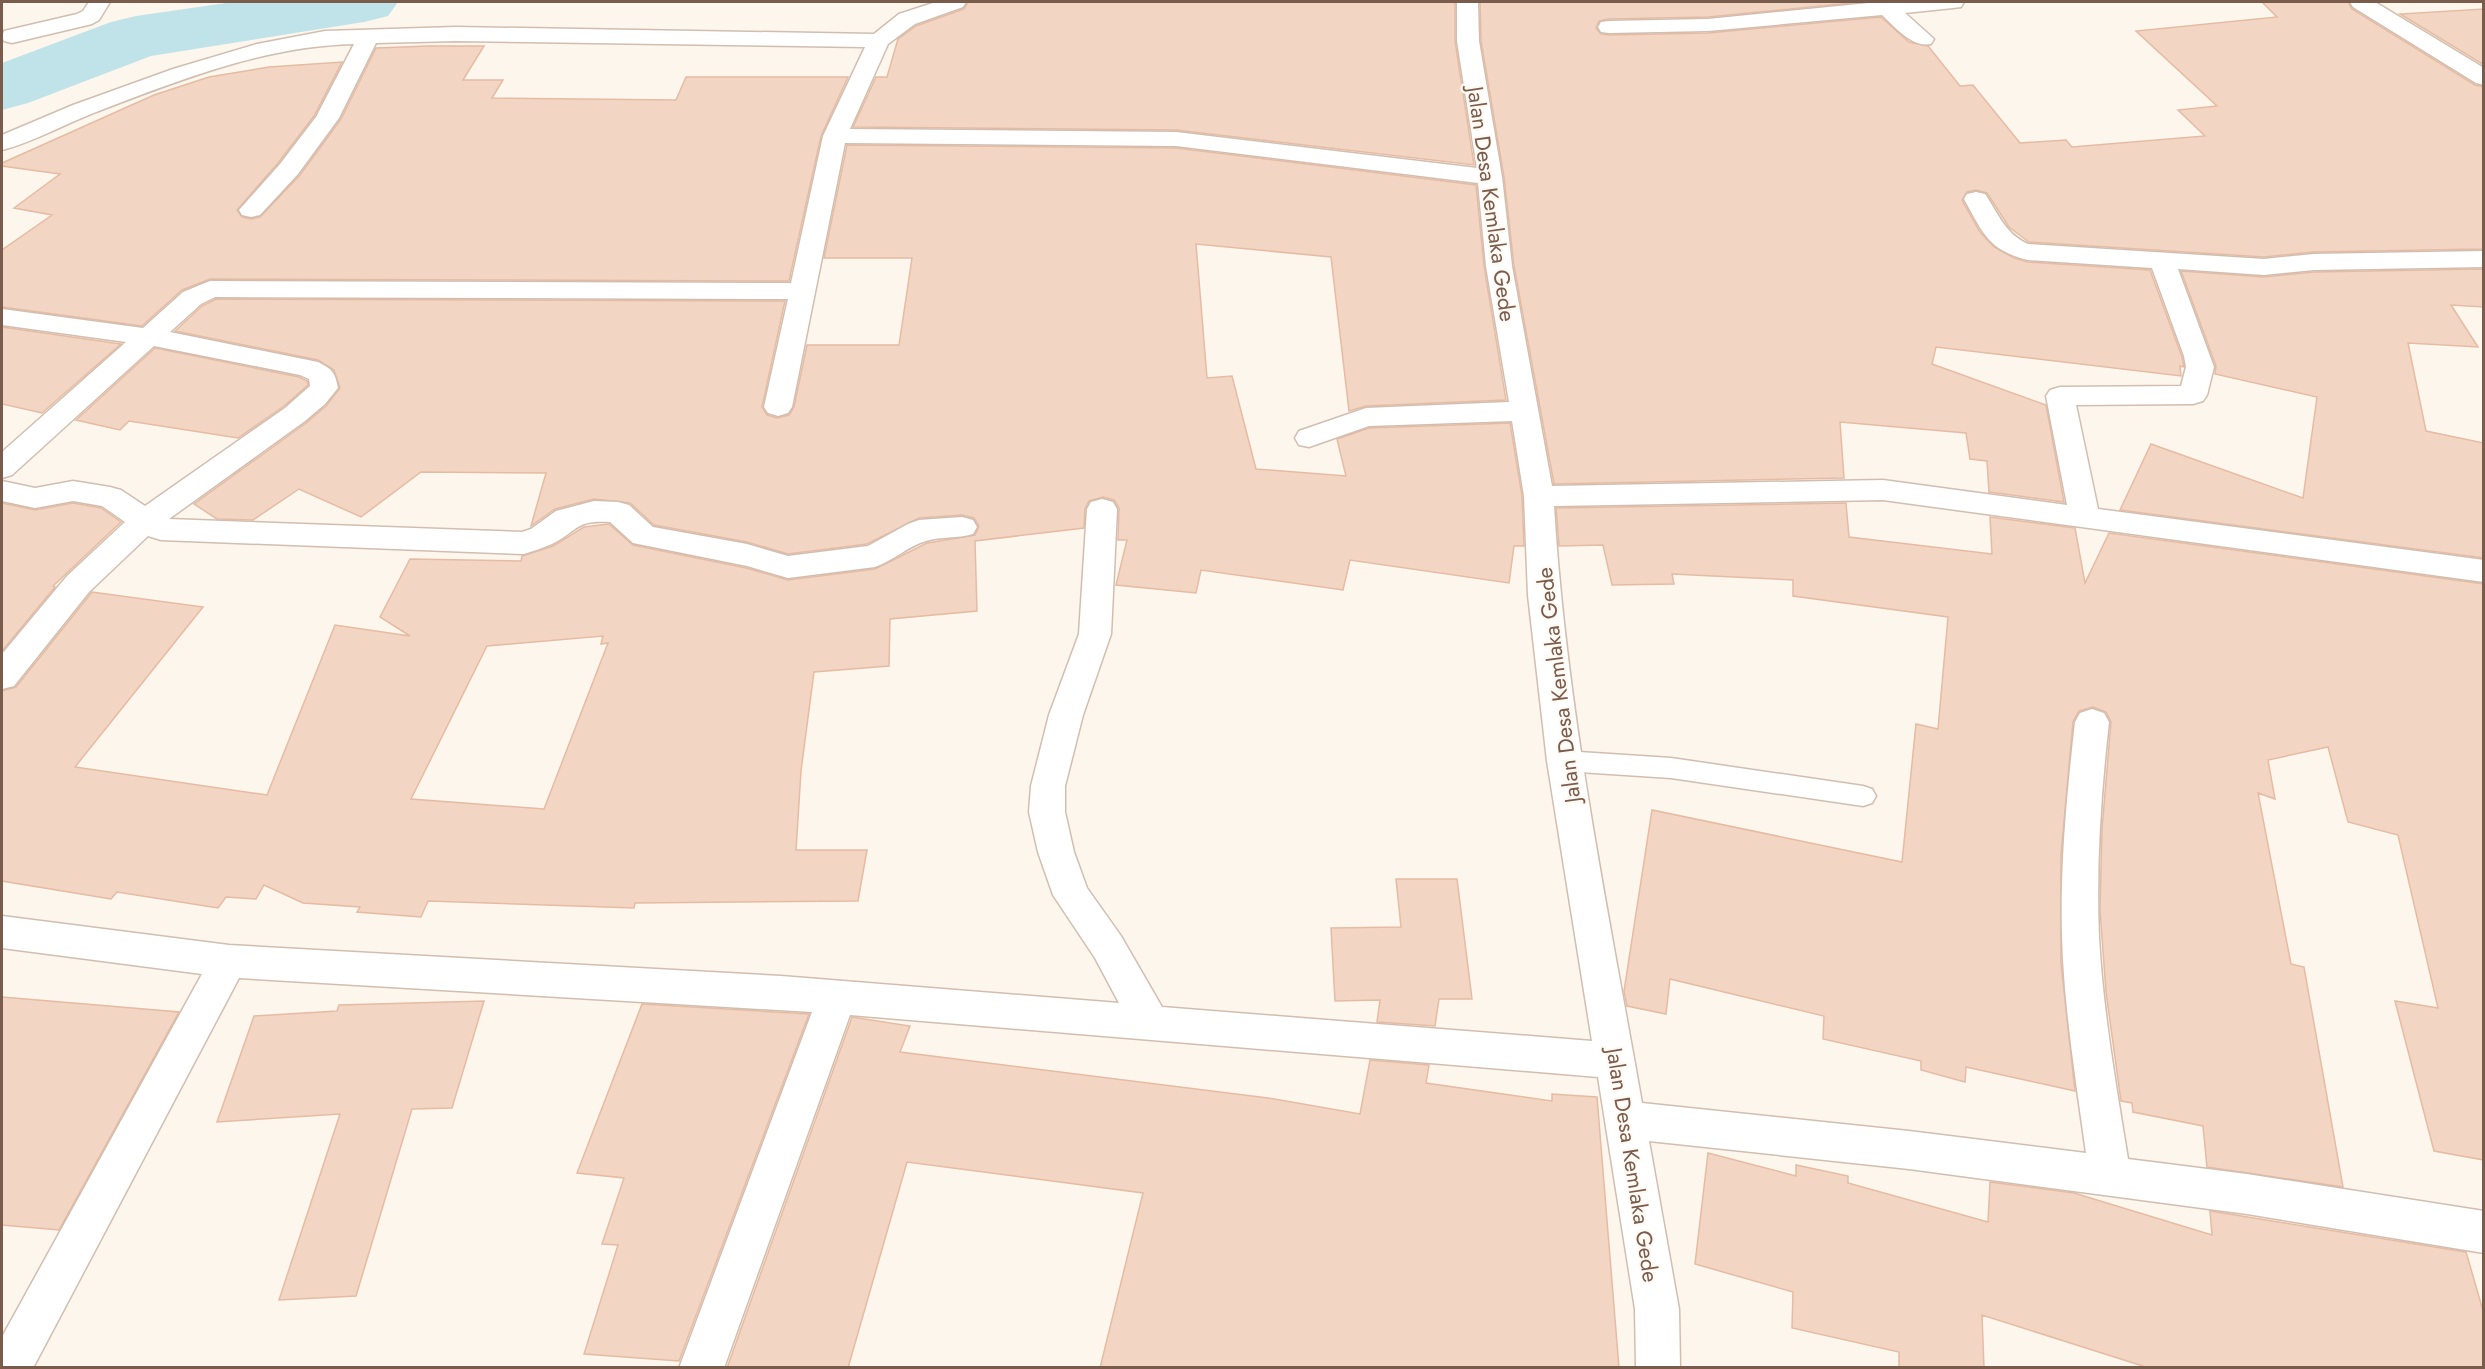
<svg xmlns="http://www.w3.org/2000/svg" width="2485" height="1369" font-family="Jost,sans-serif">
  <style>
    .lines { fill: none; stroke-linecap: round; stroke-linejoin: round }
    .river { fill: #bfe3e8; fill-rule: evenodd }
    .building { fill: #f3d5c3; stroke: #e6bba3; stroke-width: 1.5; fill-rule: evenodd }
    .service-casing { stroke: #d1beb0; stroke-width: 3 }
    .minor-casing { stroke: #d1beb0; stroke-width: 3 }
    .service { fill: #fff; fill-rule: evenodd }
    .minor { fill: #fff; fill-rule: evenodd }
    .labels { text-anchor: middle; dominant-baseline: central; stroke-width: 4.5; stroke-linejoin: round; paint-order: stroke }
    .street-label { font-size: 22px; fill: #7a5c4d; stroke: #fffaf3 }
  </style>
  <rect width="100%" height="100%" fill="#fdf6ec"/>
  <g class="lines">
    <path class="river" d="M233,2H398L388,16L364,22L151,56L28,103L2,110V63L111,22L136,16Z"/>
  </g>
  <path class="building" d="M968,2H1455V41L1474,165L1176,130L853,127L876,77H887L898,39L916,26L964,9Z
    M1480,2H1861L1708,17L1609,19L1599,21L1596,28L1601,34L1609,35L1708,33L1881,17L1909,42L1928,46L1960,86L1973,85L2020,143L2066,140L2072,147L2205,136L2178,110L2217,106L2136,31L2277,17L2262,2H2348L2352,9L2475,85L2484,87V249L2314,252L2264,257L2029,242L2009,227L1987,193L1976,190L1967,192L1962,200L1980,232L1994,247L2014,258L2028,262L2150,270L2182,357L2184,367L2180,366L2181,376L1936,347L1932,364L2046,405L2064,502L1989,492L1987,461L1970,459L1966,433L1840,422L1844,478L1554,484L1514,266L1504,177L1481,41Z
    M2484,9V65L2400,14Z
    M428,46H484L463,80H503L492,98L676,100L686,77H848L821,136L789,281L210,279L182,290L142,326L2,307V250L52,215L14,208L60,174L2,166V163L154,95L209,77L269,67L342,62L314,116L278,163L237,210L242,217L251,219L260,217L300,175L341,119L376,48Z
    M847,145L1176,148L1476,185L1484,266L1506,400L1366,406L1349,411L1331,257L1196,244L1207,378L1232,376L1256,469L1346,476L1337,439L1369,428L1510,423L1522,496L1524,546H1514L1509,583L1350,560L1343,590L1201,570L1196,593L1116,585L1127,540H1118L1119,508L1114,500L1103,497L1089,501L1085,509L1084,528L975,541L977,611L890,619L889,666L814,672L801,771L796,850H867L858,901L635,903L634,908L428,901L421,917L357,912L360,907L303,903L264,885L256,899L226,897L218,908L117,892L111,899L2,881V691L16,687L92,592L203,607L75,767L267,795L335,625L410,636L380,617L410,559L521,561L522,556L553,546L584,527L609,524L633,545L746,568L788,580L875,569L927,543L975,535L979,526L974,518L962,515L919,518L867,544L788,554L747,542L654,525L630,503L594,499L555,509L531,526L546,473L421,472L361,517L299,489L253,520L217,519L194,504L306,423L326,406L340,388L334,370L318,360L175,331L202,306L216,299L785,301L762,407L767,415L777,418L789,415L794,407L807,345H899L912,258H824ZM603,636L601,644L608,643L544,809L411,799L487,646Z
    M2484,269V307L2451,305L2478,347L2408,343L2426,431L2484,443V558L2120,510L2151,444L2303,498L2317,397L2215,374L2216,366L2181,271L2264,277L2314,272Z
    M2,327L121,344L42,413L2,404Z
    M155,348L299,377L307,381L308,385L284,406L238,438L129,421L120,430L76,420Z
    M2,503L35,510L73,503L101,508L121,522L53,586L55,587L2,651Z
    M1846,503L1849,537L1992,554L1990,517L2075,528L2085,583L2109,533L2484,584V1160L2434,1151L2395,1001L2438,1008L2398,835L2348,822L2328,747L2268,760L2275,799L2258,793L2291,964L2304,967L2343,1187L2207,1167L2203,1126L2133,1112L2132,1103L2121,1101L2106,992L2100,910L2102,829L2111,722L2106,712L2093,707L2079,711L2073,722L2061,855V963L2075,1091L1966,1067L1965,1082L1921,1070V1061L1823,1039L1824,1016L1670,979L1666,1014L1627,1006L1624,991L1652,810L1902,862L1916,724L1938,729L1948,617L1793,596V580L1672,574L1674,584L1612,585L1603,545L1559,546L1556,508Z
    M1396,879H1457L1472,999H1439L1435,1026L1377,1022L1380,1000L1335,1001L1331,928L1401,927Z
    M2,997L179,1012L59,1230L2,1225Z
    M484,1001L452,1108L412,1109L356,1296L279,1300L340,1114L217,1122L254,1016L337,1011L339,1005Z
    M642,1004L809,1014L679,1361L584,1354L618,1245L602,1244L624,1178L577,1173Z
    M852,1017L910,1026L900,1052L1268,1098L1360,1114L1370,1060L1429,1065L1426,1083L1552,1101V1094L1597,1097L1619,1368H1100L1143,1193L907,1162L848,1368H727Z
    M1708,1153L1796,1176V1165L1848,1176V1183L1988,1222L1990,1182L2074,1193L2212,1235L2210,1211L2466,1252L2484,1314V1368H2149L1982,1315L1984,1368H1899V1352L1792,1328L1793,1292L1695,1264Z"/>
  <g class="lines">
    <defs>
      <path id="service" d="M1564,751L1671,758L1863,786L1872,789L1876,796L1872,803L1863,806L1671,778L1564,771L1555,768L1552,761L1555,754Z"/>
      <path id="minor" d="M89,2H110L99,20L92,24L12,43L4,41L2,37L4,31L77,14L83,11Z
        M936,2H966L963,7L915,24L888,44L850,129L1176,132L1477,168L1457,41V2H1478L1479,41L1502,177L1512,266L1552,486L1883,480L2067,505L2046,396L2050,390L2060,387L2181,386L2186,367L2184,356L2152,268L2028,260C1988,250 1983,233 1964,199L1967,194L1976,192L1985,194C1998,213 2005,234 2028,244L2264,259L2314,254L2484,251V267L2314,270L2264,275L2178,269L2214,367L2207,395L2203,401L2193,404L2076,405L2098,509L2484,560V582L1883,500L1554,506C1566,707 1607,905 1642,1103L1909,1131L2086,1153C2076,1081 2064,1009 2062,936C2060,864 2067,793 2075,722L2080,713L2092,709L2104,713L2109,722C2101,793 2096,865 2099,937C2103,1011 2116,1085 2128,1159L2247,1174L2484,1211V1253L2247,1214L1909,1169L1649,1141L1679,1309L1680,1368H1636L1635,1309L1598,1077L850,1015L724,1368H679L812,1012L239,978L33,1368H2V1337L202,974L2,948V916L229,945L781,976L1119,1003L1095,958L1053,895L1038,852L1029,812L1031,786L1049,715L1079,634L1087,509L1091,502L1102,499L1113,502L1117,509L1111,634L1083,715L1065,786V812L1074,852L1087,888L1121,936L1162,1007L1592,1041L1547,761L1528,595L1524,496L1512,421L1369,426L1309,447L1299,445L1295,438L1299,431L1366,408L1509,402L1486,266L1478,183L1176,146L845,143L792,407L788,413L778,416L768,413L764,407L788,299L215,297L201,304L170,332L318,362C332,369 335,372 338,388L325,404L305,421L169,519L522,532L531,529L556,511L594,501L618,502L629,505L653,527L747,544L788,556L868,546L908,524L919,520L962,517L973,520L977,527L973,534C957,539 941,536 926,541C908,546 893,561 875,567L788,578L747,566L633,543L610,522C575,520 579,530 552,544C543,548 533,551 524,554L161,540L148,536L89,592L14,686L2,689V654L67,576L125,522L102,506L73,501L35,508L2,501V481L35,488L73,481L110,487L121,490L145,506L285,408L310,386L309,379L300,375L154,346L12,475L2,478V452L126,342L2,325V309L143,328L183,292L210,281L791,283L823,136L865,47L456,41L376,43L339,118L298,174L260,215L251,217L242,215L239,210L280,164L316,117L354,44C263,46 174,82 91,114C61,126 33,142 2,150V135L73,105L173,69L257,44L325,31L456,27L874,34L899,14Z
        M1869,2H1964L1961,7L1953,8L1905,13L1934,39L1931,44C1912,48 1895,27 1882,15L1708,31L1609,33L1601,32L1598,27L1601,22L1609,21L1708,19L1869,3Z
        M2350,2H2375L2484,68V85L2476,83L2353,7Z"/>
    </defs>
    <use href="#service" class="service-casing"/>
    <use href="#minor" class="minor-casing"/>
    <use href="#service" class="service"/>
    <use href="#minor" class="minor"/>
  </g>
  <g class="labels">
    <g class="street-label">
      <text transform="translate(1492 204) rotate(82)">Jalan Desa Kemlaka Gede</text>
      <text transform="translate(1558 685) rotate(-97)">Jalan Desa Kemlaka Gede</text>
      <text transform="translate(1633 1165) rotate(81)">Jalan Desa Kemlaka Gede</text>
    </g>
  </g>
  <rect width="2485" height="1369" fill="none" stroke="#7a5c4d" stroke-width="6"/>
</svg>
